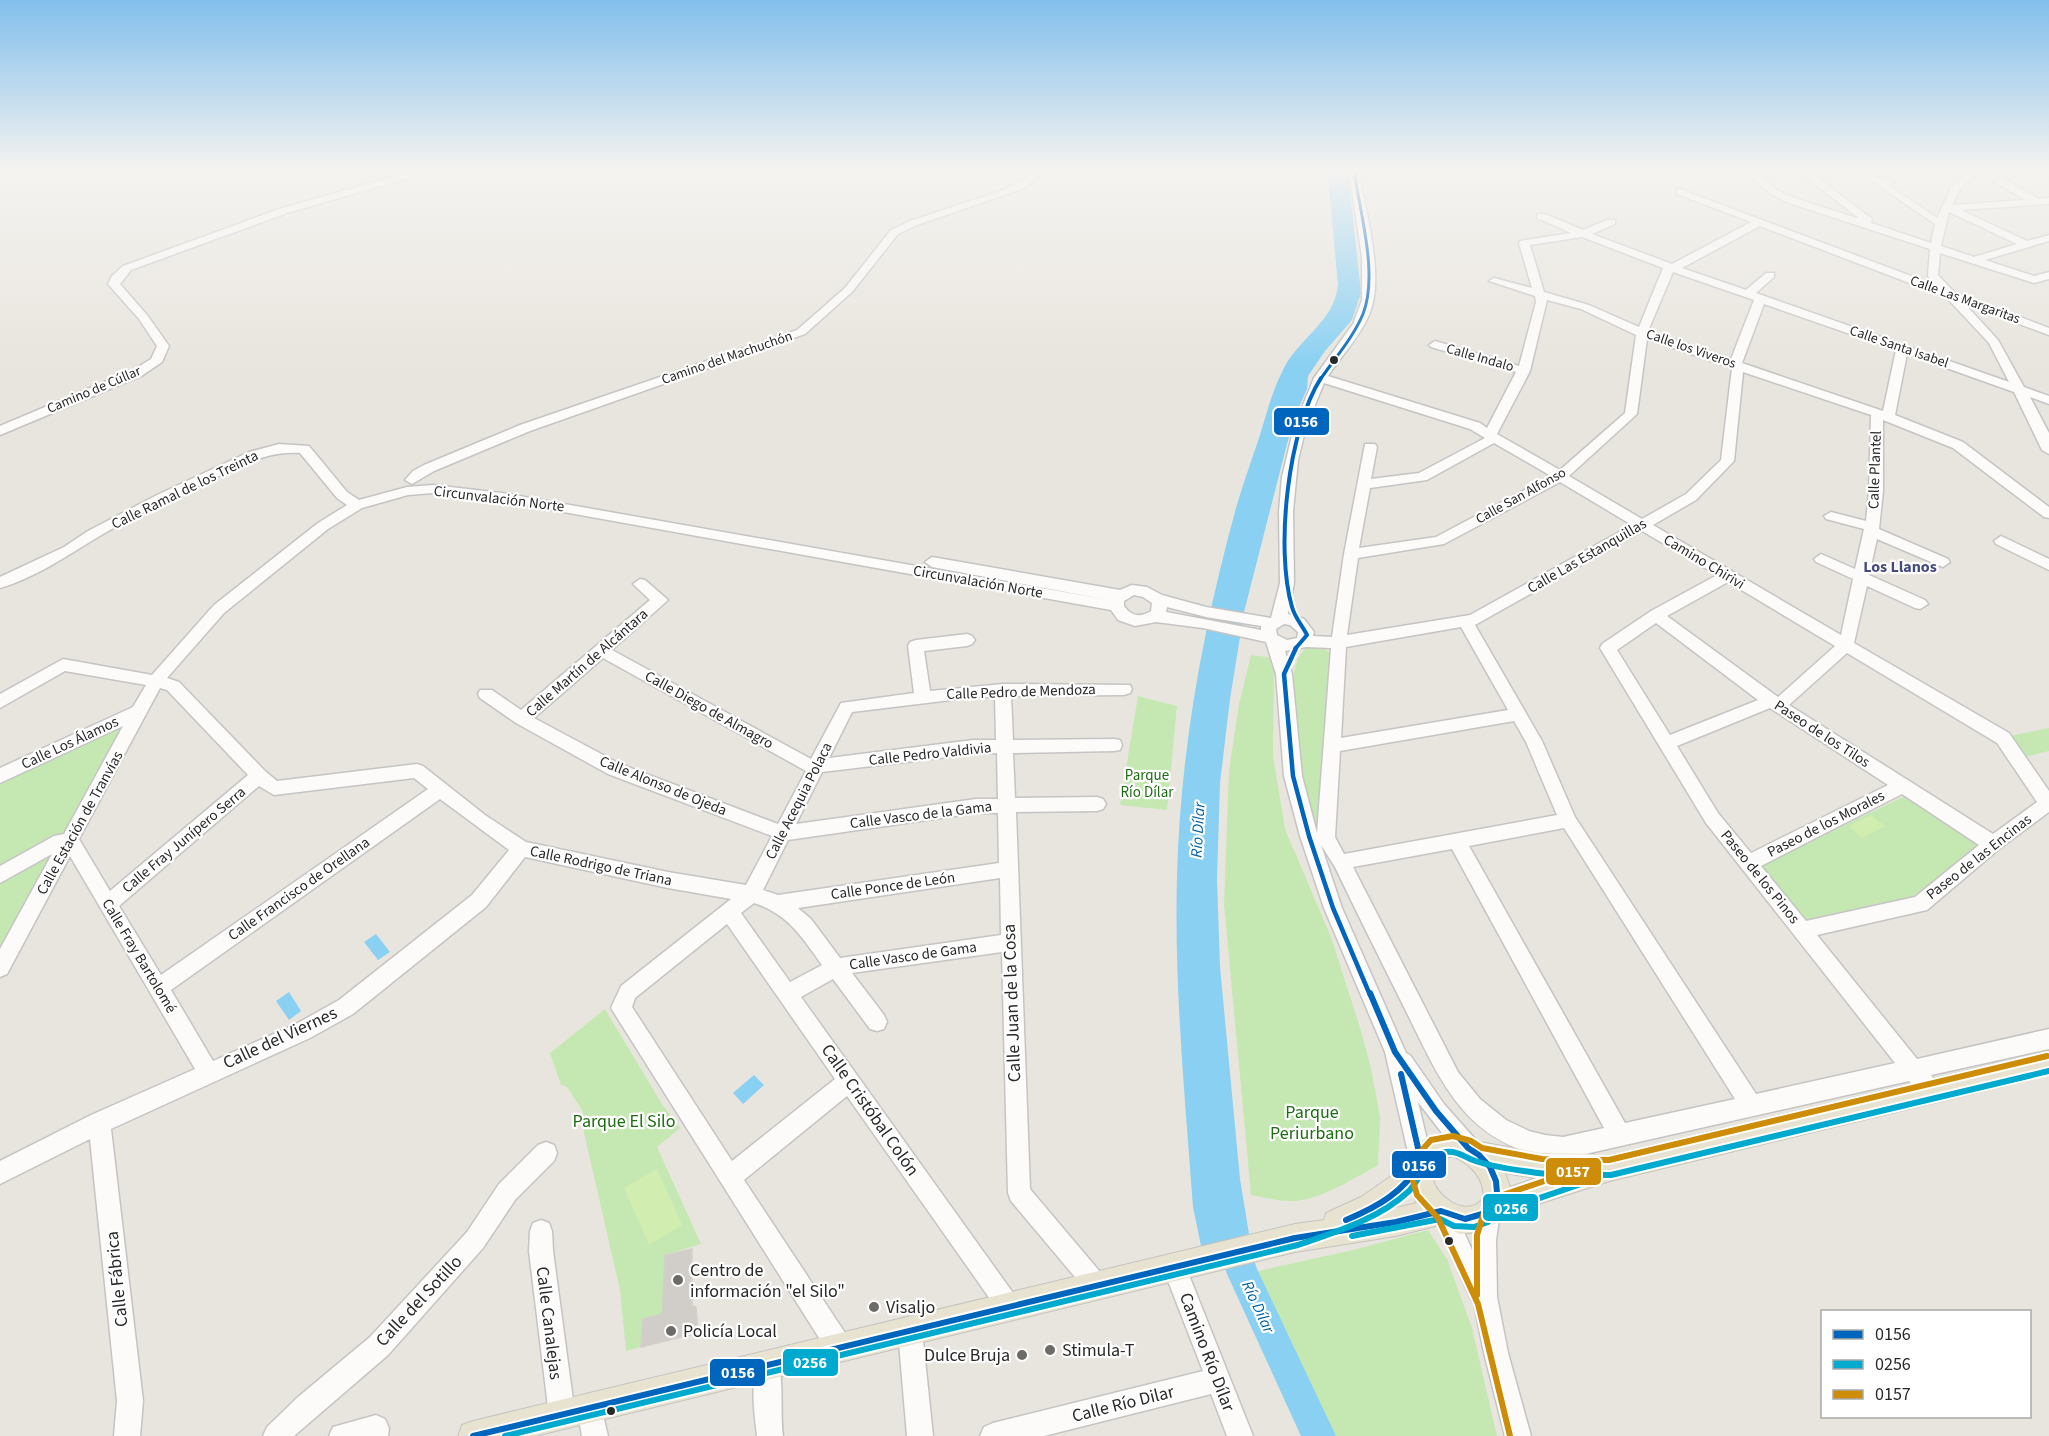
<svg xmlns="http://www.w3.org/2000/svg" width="2049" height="1436" font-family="'Source Sans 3',sans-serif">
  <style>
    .green { fill: #c5e8b3 }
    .pitch { fill: #d1edb0 }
    .water { fill: #89d0f2 }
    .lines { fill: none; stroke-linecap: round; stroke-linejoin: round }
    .river { fill: #89d0f2; fill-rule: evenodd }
    .building { fill: #d1cec9; stroke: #d3d0ca; stroke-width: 1.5 }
    .minor-casing { stroke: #c5c4c4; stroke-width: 3 }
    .major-casing { stroke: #c4c3c0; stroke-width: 2 }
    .minor { fill: #fcfbfa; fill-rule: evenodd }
    .major { fill: #e8e3d0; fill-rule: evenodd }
    .bus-1-far3-casing { stroke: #fff; stroke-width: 6 }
    .bus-1-far2-casing { stroke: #fff; stroke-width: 8 }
    .bus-1-far1-casing { stroke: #fff; stroke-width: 9 }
    .bus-1-casing { stroke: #fff; stroke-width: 10 }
    .bus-2-casing { stroke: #fff; stroke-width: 10 }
    .bus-3-casing { stroke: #fff; stroke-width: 10 }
    .bus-1-far3 { stroke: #0065bd; stroke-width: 3 }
    .bus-1-far2 { stroke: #0065bd; stroke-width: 4 }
    .bus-1-far1 { stroke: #0065bd; stroke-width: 4.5 }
    .bus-1 { stroke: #0065bd; stroke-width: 6 }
    .bus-2 { stroke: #00a9ce; stroke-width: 6 }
    .bus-3 { stroke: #ce8d08; stroke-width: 6 }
    .bus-dot { fill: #292929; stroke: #fff; stroke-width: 2 }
    .poi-dot { fill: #6c6b68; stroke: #fff; stroke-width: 2 }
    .labels { text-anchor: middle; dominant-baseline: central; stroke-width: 4.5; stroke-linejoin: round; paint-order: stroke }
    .far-street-label { font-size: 14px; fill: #292929; stroke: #fff }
    .street-label { font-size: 15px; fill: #292929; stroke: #fff }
    .park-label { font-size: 15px; fill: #1e6d12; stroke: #fff }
    .neighbourhood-label { font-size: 16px; font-weight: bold; fill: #454b7e; stroke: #fff }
    .water-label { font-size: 16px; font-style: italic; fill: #0061a6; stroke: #fff }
    .near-street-label { font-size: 18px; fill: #292929; stroke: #fff }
    .near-park-label { font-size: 18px; fill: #1e6d12; stroke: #fff }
    .near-poi-label { font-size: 18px; fill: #292929; stroke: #fff; text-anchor: start }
    .line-badge { stroke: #fff; stroke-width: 2 }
    .badge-label { font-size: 16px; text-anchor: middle; font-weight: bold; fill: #fff }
  </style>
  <rect width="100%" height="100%" fill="#e8e5de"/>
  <path class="green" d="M1322,647L1330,653L1332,662L1319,836H1314C1306,801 1276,676 1304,650C1308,646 1316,647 1322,647Z
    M1251,655L1274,658L1273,756L1285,829L1331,937L1359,1024L1371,1068L1380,1117L1378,1165C1353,1179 1325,1197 1297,1201C1281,1202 1266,1198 1251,1195L1224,904L1229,771L1239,704Z
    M1138,696L1177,706L1167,810L1120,805Z
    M124,724L64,832L0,867V782Z
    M2049,728V751L2025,757L2010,736Z
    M1907,795L1981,842L1913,898L1804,920L1759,866Z
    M48,854L49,858L0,948V881Z
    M605,1009L662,1104L680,1128L657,1147L701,1244L665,1255L662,1314L643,1319L641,1347L626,1351L620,1290L584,1133L583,1112L567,1087L561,1085L550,1053Z
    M1428,1230L1447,1259L1472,1328L1497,1436H1325L1281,1334L1258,1271L1353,1250Z"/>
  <path class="pitch" d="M1871,815L1885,826L1862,838L1849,826Z
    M657,1169L682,1225L649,1245L624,1188Z"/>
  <path class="water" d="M1332,168H1345L1348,171L1361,293L1352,320L1325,351L1308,376L1307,389L1295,416L1287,444L1244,612L1230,699L1220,783L1217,879L1220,967L1240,1179L1249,1234L1201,1246L1193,1207C1185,1097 1174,987 1177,877C1180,752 1203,628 1236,508C1243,484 1252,459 1260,435C1267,412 1273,389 1284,368C1300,337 1334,322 1338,285L1328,175Z
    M376,934L390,952L378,960L364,942Z
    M289,992L301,1011L289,1020L276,1001Z
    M754,1075L764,1085L743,1104L733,1093Z"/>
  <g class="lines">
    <path class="river" d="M1222,1194L1233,1198L1257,1269L1336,1436H1301L1227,1274L1207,1209L1211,1198Z"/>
  </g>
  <path class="building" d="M692,1249V1306L696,1307L698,1333L641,1347L643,1319L662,1314L665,1255Z"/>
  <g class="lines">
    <defs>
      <path id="minor" d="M413,168H426L402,180L290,212L131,270L120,284L147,315L169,346L162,362L143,375L0,435V426L135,369L151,359L157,346L139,319L108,284L112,276L123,266L282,208L396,176Z
        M1031,168H1041L1033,182L1025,188L917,225L898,234L852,292L805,334L530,431L434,471L412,484L405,480L413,471L424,465L520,425L797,330L845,288L891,230L910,221L1004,190L1026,178Z
        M1351,168H1361L1360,177C1366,215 1385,278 1369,315C1359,338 1341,356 1328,376L1480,423L1487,428L1516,372L1431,347L1429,345L1435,341L1519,366L1536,302L1535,296L1489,281L1494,278L1532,288L1519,243L1520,241L1571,233L1537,218V214H1545L1583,230L1607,220H1615V224L1592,234L1672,264L1751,222L1677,194V190L1680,189L1935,285L1928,276L1930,249L1786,202L1771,194L1741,168H1752L1777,190L1794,198L1860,219L1794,168H1805L1872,219L1871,223L1931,243L1935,224L1853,168H1864L1883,181L1894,168H1904L1890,186L1937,218L1951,188L1971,168H2034L2029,171L1996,174L2038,199L2049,198V204L1961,210L2027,241L2049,235V241L1985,260L2034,276L2049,272V279L2034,283L1940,253L1938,275L1954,292L2049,328V335L1965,304L1998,340L2024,387L2049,396V404L2030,397L2049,433V454L2042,450L2014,392L1907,354L1895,415L1963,442L2049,507V518L2044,517L1953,448L1883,420V491L1879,529L1948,559L1950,562L1943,567L1938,565L1877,539L1869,575L1925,600L1928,604L1920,609L1915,608L1867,586L1854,643L2009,733L2049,791V812L1999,849L1927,910L1817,935L1917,1059L2049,1029V1049L1931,1075L1942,1092L1939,1099L1931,1102L1923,1099L1909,1081L1563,1159C1462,1148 1440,1078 1400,999C1378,955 1356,911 1335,867L1321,845L1342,908L1406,1053L1410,1055L1444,1104L1475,1139L1478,1147L1475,1155L1467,1158L1459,1155L1418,1102L1432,1161L1429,1169L1421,1172L1413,1169L1410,1161L1385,1052L1324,908L1300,836L1284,776L1276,674L1266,642L1203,628L1156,622L1135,626L1118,620L1111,610L502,501L433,493L408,495L362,508L328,529L224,613L167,678L179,682L265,771L277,781L417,764L423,766L485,815L526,842L668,872L746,885L772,836L608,774L516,723L480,698L478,694L480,690H492L521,710L650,600L633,584L640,579L645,580L668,600L612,650L811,759L841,703L914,693L908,646L910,642L916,640L967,634L972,636L975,640L972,644L967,646L924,651L930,691L1003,684L1130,685L1132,689L1130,693L1124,695L1011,696L1013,740L1114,739L1120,740L1122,745L1120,750L1114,751L1013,753L1015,798L1097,797L1103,799L1106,804L1103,809L1097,811L1016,812L1030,1189L1106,1279L1110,1287L1106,1295L1098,1299L1090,1295L1011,1201L1008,1193L1002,952L852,973L884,1015L887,1022L884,1029L877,1031L870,1029L833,979L801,997L1018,1300L1022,1308L1018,1316L1010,1320L1002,1316L847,1096L744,1180L849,1339L852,1348L849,1357L840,1360L831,1357L611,1008L621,986L731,899L668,888L525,857L486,907L353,1014L310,1038L111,1129L143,1401L140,1436H114L117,1401L90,1139L0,1184V1161L91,1115L195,1069L70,856L7,974L0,977V949L52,854L0,883V866L54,836L64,834L123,726L0,783V768L133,707L146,685L65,671L0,708V694L63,659L152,675L214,605L318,523L347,505L337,498L300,453C266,451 244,465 213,479C175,497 135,515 98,537C68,555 35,578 0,588V577L64,547L88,531L157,495L249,452L279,444L309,446L347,492L359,500L407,487L433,485L502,493L1109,600L932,567L925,562L932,557L1120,590L1132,585L1147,587L1162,595L1206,607L1271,618L1280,583L1279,511L1282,477L1294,427L1314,378L1353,324L1362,300V257L1350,177ZM1978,172L2025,200L1952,205L1960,189ZM1949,212L2017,244L1974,257L1941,246ZM1760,226L1946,297L1989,343L2009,382L1756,293L1774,277V273H1766L1746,290L1682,268ZM1582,237L1663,268L1639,327L1589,305L1544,292L1530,245ZM1673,272L1754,300L1731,359L1648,331ZM1547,300L1581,309L1636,335L1625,413L1560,470L1497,434L1530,371ZM1764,304L1896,350L1883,411L1742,363ZM1647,339L1732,368L1721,460L1686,494L1642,519L1569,476L1637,414ZM1743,372L1871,415L1869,491L1866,521L1831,512L1824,516L1826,519L1864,529L1855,569L1821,554L1814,559L1816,562L1853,579L1841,635L1653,525L1696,500L1734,461ZM1324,383L1470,429L1485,438L1419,473L1371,479L1377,447L1375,444H1365L1344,554L1332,637L1313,636L1314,632L1304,619L1288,614L1294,583L1293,511L1298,460L1306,427ZM1494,443L1551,476L1436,537L1359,548L1370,488L1427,480ZM1560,482L1632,525L1470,615L1347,635L1358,558L1444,544ZM1642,531L1717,575L1651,611L1602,644L1600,648L1706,823L1895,1063L1756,1094L1575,817L1542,741L1475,625ZM1728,582L1835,646L1778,697L1667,616ZM1134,595L1143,597L1152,603L1151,611C1140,618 1131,616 1124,606V601ZM1167,607L1206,617L1261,626V630L1166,612ZM1656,623L1758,700L1670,735L1617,650ZM1284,624L1290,625L1298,632L1297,638L1287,640L1277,635L1276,629ZM1461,627L1508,710L1341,738L1346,647ZM1306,647L1331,648L1317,833L1302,776L1292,674L1285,651ZM1847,653L1997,743L2037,802L1993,834L1789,705ZM603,658L806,771L778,824L620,764L534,718ZM160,688L167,690L248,775L110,891L79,839ZM976,697H995L996,740H973L829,758L852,712ZM1770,708L1888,785L1751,853L1718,813L1677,746ZM1514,721L1526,742L1557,815L1344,854L1335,837L1340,751ZM997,753L998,799H976L796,824L822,772L973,754ZM414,778L428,789L161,975L119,906L259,786L274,795ZM1902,794L1979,845L1915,897L1806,921L1761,866ZM440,799L509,850L472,895L339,1000L296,1024L213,1061L171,990ZM976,813H998L999,863L778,895L763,890L788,840ZM1564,828L1735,1099L1625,1123L1469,846ZM1452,849L1604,1128L1563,1137L1545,1135L1529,1131L1506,1120L1480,1099L1458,1072L1353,867ZM1000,878L1001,935L840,958L811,919L798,908ZM754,903C788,914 802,937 822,965L790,982L741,913ZM727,924L835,1079L732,1161L632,1007L635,998Z
        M2001,536L2049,559V570L1996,544L1994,541Z
        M546,1142L554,1145L557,1153L554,1161L515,1200L483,1248L388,1355L294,1436H263L267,1427L298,1397L370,1337L467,1232L499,1184L538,1145Z
        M1489,1201L1497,1204L1500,1212L1496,1240L1497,1297L1508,1353L1531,1436H1505L1484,1353L1474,1303L1472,1301L1433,1213L1436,1205L1444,1202L1452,1205L1472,1250L1481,1204Z
        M541,1220L549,1223L552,1231L553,1251L575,1415L571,1424L562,1428L553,1424L549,1415L529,1251L530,1231L533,1223Z
        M1175,1256L1183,1260L1253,1436H1227L1211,1394L1044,1436H980L984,1427L993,1423L1203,1371L1163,1268L1167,1260Z
        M910,1319L919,1322L922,1331L933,1436H907L898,1331L901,1322Z
        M768,1354L777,1357C784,1375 780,1414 783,1436H757C754,1412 750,1380 759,1357Z
        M590,1395L599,1399L608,1436H582L577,1408L581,1399Z
        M376,1415L385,1419L389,1428L388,1436H329L333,1427Z"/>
      <path id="major" d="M2049,1051V1075L1610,1181L1503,1215L1499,1222L1477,1232L1460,1234L1439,1225L1396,1236L1295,1252L535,1436H458L462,1425L473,1421L1295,1224L1324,1220L1326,1213L1361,1197L1390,1177L1408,1162L1413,1149L1424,1139L1453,1130L1480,1142L1541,1153L1592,1154L1601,1158ZM1453,1156C1469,1163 1486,1179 1483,1198C1462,1229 1401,1168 1453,1156ZM1505,1173L1536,1178L1510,1187ZM1412,1194L1417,1203L1391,1209Z"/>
    </defs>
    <use href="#minor" class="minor-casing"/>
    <use href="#major" class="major-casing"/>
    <use href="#minor" class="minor"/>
    <use href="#major" class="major"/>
    <defs>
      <path id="bus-1-far3" d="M1320,380C1334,359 1353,338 1363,314C1378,276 1361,216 1355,177L1356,168"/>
      <path id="bus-1-far2" d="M1295,649L1307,635C1302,625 1295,618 1292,607C1275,549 1288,429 1321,378"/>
      <path id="bus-1-far1" d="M1296,648L1284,674L1293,776L1309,836L1333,908L1370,995"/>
      <path id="bus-1" d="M1346,1220C1377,1207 1405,1192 1421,1161L1401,1074
        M473,1436L1295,1238L1396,1222L1441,1211L1465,1219L1489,1212L1497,1193L1496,1181L1490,1167L1479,1155L1468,1148L1436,1111L1395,1052L1370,993"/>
      <path id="bus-2" d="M1352,1236L1440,1219L1454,1226L1474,1227L1488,1222L1498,1212L1584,1183
        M505,1436L1298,1245C1336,1232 1379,1219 1409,1191C1421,1179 1426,1155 1445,1152C1459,1150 1466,1159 1479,1162C1497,1168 1518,1170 1538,1173C1561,1176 1587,1174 1611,1175L2049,1071"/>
      <path id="bus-3" d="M1477,1295V1235L1488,1200L1580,1169
        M1510,1436L1478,1304L1438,1218L1417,1195L1412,1177L1414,1159L1431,1140L1453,1136L1471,1141L1482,1148L1542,1159L1609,1160L2047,1056"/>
    </defs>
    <use href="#bus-1-far3" class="bus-1-far3-casing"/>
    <use href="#bus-1-far2" class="bus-1-far2-casing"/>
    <use href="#bus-1-far1" class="bus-1-far1-casing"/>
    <use href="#bus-1" class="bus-1-casing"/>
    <use href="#bus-2" class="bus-2-casing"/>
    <use href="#bus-3" class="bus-3-casing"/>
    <use href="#bus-1-far3" class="bus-1-far3"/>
    <use href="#bus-1-far2" class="bus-1-far2"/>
    <use href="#bus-1-far1" class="bus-1-far1"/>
    <use href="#bus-1" class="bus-1"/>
    <use href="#bus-2" class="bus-2"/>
    <use href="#bus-3" class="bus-3"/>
  </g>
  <linearGradient id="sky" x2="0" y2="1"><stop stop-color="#82bfec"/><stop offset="0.46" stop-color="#f5f3f0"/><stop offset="1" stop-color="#f5f3f0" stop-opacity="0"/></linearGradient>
  <rect width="2049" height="369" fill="url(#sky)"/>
  <g class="bus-dot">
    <circle cx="1334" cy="360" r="5"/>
    <circle cx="1449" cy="1241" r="5"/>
    <circle cx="611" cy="1411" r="5"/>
  </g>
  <g class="poi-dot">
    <circle cx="678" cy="1280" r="6"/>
    <circle cx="874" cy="1307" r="6"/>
    <circle cx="671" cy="1331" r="6"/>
    <circle cx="1050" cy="1350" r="6"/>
    <circle cx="1022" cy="1355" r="6"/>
  </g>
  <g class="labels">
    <g class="far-street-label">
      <text transform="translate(1965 300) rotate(20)">Calle Las Margaritas</text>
      <text transform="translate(1899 347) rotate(19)">Calle Santa Isabel</text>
      <text transform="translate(1691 349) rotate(19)">Calle los Viveros</text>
      <text transform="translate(727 358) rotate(-19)">Camino del Machuchón</text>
      <text transform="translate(1480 358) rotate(16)">Calle Indalo</text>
      <text transform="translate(94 390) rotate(-23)">Camino de Cúllar</text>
      <text transform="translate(1521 496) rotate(-29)">Calle San Alfonso</text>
    </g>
    <g class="street-label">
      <text transform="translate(1875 470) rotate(-88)">Calle Plantel</text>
      <text transform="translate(185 490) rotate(-26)">Calle Ramal de los Treinta</text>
      <text transform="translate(499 499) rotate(7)">Circunvalación Norte</text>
      <text transform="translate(1587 556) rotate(-30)">Calle Las Estanquillas</text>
      <text transform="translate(1704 562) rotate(31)">Camino Chirivi</text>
      <text transform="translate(978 582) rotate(10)">Circunvalación Norte</text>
      <text transform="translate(587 663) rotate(-41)">Calle Martín de Alcántara</text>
      <text transform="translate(1021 692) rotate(-2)">Calle Pedro de Mendoza</text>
      <text transform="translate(709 710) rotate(29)">Calle Diego de Almagro</text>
      <text transform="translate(1822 734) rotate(33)">Paseo de los Tilos</text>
      <text transform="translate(70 743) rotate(-25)">Calle Los Álamos</text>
      <text transform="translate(930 754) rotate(-6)">Calle Pedro Valdivia</text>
      <text transform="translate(663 786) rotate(22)">Calle Alonso de Ojeda</text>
      <text transform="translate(799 801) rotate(-63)">Calle Acequia Polaca</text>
      <text transform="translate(921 815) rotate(-7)">Calle Vasco de la Gama</text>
      <text transform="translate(80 823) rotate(-61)">Calle Estación de Tranvías</text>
      <text transform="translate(1826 824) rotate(-27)">Paseo de los Morales</text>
      <text transform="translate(184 840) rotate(-40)">Calle Fray Junípero Serra</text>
      <text transform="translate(1979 857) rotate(-38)">Paseo de las Encinas</text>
      <text transform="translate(601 866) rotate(12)">Calle Rodrigo de Triana</text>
      <text transform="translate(1760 877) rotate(51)">Paseo de los Pinos</text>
      <text transform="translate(893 886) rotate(-8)">Calle Ponce de León</text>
      <text transform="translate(299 889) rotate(-35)">Calle Francisco de Orellana</text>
      <text transform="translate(139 956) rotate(59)">Calle Fray Bartolomé</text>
      <text transform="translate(913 956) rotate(-8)">Calle Vasco de Gama</text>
    </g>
    <g class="park-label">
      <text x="1147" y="775">Parque<tspan x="1147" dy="17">Río Dílar</tspan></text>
    </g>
    <g class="neighbourhood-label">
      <text x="1900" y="567">Los Llanos</text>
    </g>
    <g class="water-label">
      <text transform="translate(1198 830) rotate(-87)">Río Dílar</text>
      <text transform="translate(1258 1307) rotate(65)">Río Dílar</text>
    </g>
    <g class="near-street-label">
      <text transform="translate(1012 1003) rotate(-92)">Calle Juan de la Cosa</text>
      <text transform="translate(280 1038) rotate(-25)">Calle del Viernes</text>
      <text transform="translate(870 1110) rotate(55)">Calle Cristóbal Colón</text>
      <text transform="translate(117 1279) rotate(-96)">Calle Fábrica</text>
      <text transform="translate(419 1301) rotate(-47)">Calle del Sotillo</text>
      <text transform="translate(549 1323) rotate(83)">Calle Canalejas</text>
      <text transform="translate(1207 1352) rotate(69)">Camino Río Dílar</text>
      <text transform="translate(1123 1404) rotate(-14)">Calle Río Dilar</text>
    </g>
    <g class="near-park-label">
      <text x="1312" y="1112">Parque<tspan x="1312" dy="21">Periurbano</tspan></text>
      <text x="624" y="1121">Parque El Silo</text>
    </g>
    <g class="near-poi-label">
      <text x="690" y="1270">Centro de<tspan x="690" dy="21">información "el Silo"</tspan></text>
      <text x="886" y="1307">Visaljo</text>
      <text x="683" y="1331">Policía Local</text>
      <text x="1062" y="1350">Stimula-T</text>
      <text x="1010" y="1355" text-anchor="end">Dulce Bruja</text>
    </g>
  </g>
  <g class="line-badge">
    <rect x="1273" y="407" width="57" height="29" rx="6" fill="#0065bd"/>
    <rect x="1391" y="1150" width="56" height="29" rx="6" fill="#0065bd"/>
    <rect x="1545" y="1157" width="57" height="29" rx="6" fill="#ce8d08"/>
    <rect x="1482" y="1193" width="57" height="29" rx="6" fill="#00a9ce"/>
    <rect x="782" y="1348" width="57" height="29" rx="6" fill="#00a9ce"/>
    <rect x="709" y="1358" width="57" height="29" rx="6" fill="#0065bd"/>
  </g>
  <g class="badge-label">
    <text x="1301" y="427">0156</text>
    <text x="1419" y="1171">0156</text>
    <text x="1573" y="1177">0157</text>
    <text x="1511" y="1214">0256</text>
    <text x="810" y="1368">0256</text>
    <text x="738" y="1378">0156</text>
  </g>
  <rect x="1821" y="1310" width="210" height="108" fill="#ffffff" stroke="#a9a9a9" stroke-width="1.5"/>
  <rect x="1833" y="1330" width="30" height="9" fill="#0065bd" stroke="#a9a9a9" stroke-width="1.5"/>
  <text x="1875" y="1340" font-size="18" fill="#292929">0156</text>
  <rect x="1833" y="1360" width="30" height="9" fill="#00a9ce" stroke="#a9a9a9" stroke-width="1.5"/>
  <text x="1875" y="1370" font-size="18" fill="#292929">0256</text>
  <rect x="1833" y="1390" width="30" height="9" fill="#ce8d08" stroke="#a9a9a9" stroke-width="1.5"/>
  <text x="1875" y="1400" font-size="18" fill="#292929">0157</text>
</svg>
